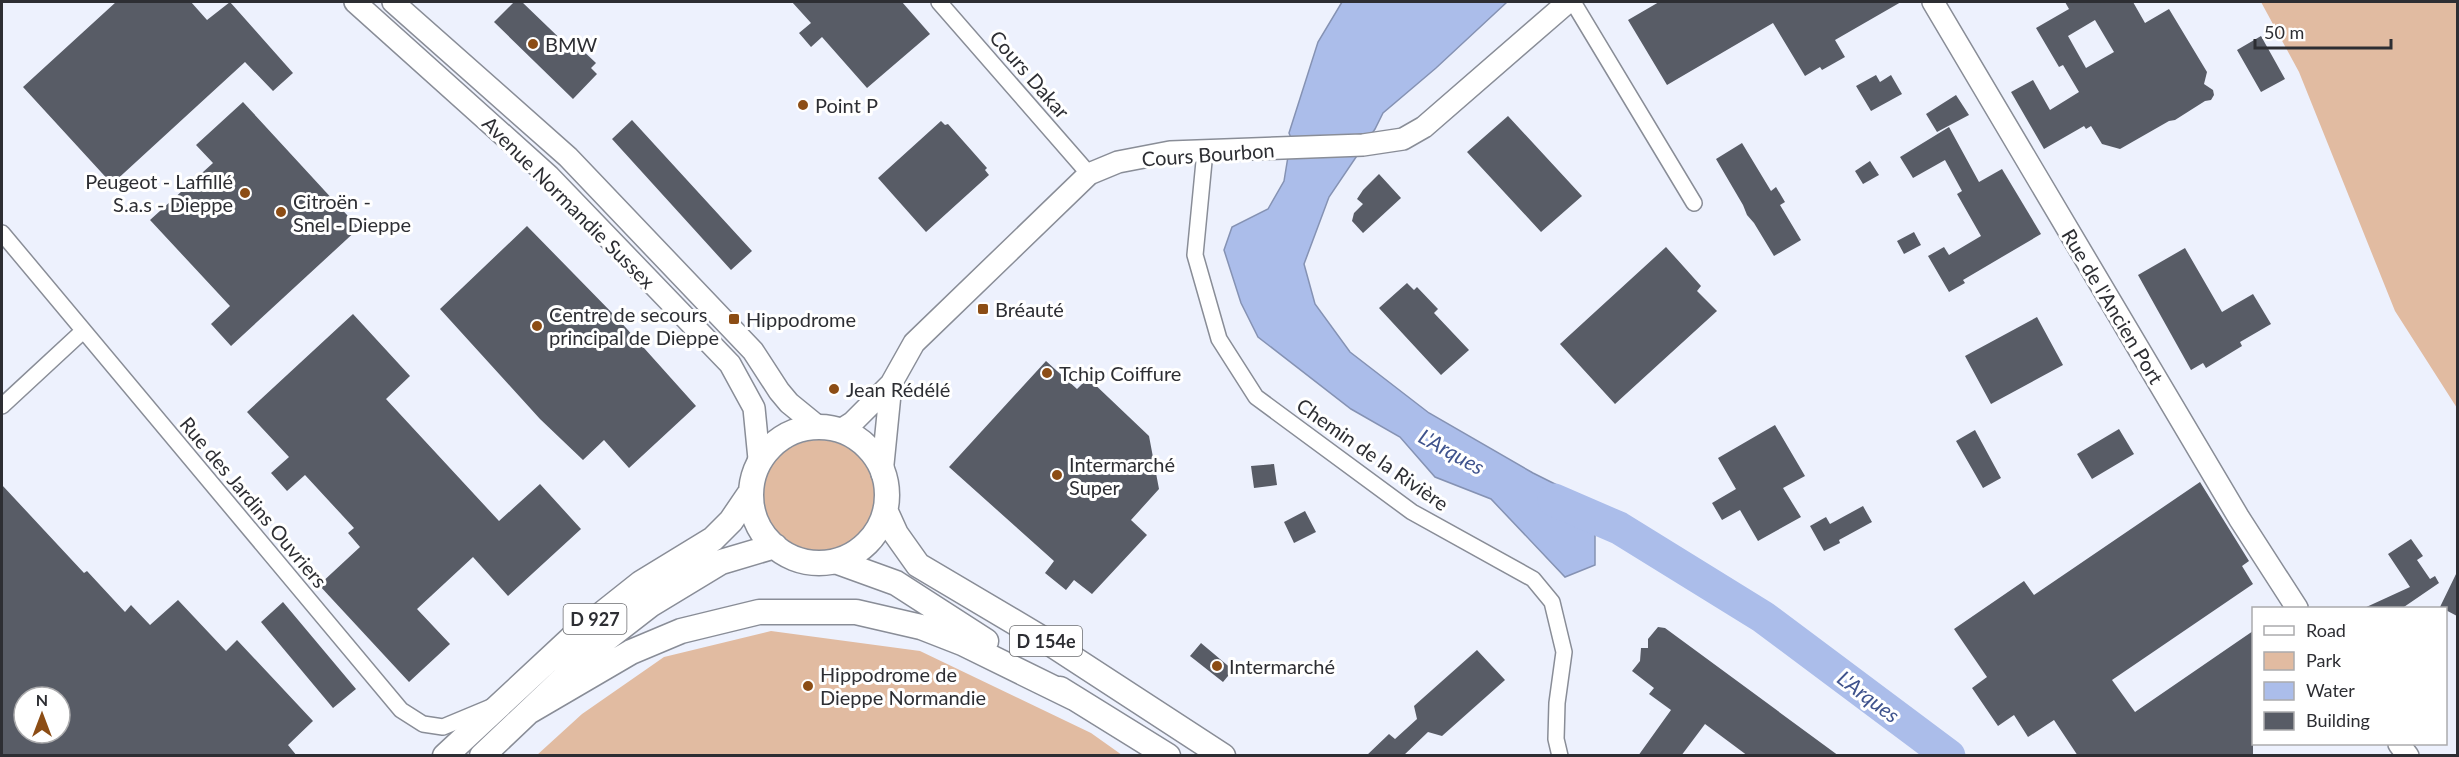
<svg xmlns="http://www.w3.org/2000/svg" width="2459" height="757" font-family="Lato,sans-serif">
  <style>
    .green { fill: #e1bba1 }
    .water { fill: #abbdea; stroke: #8592b3; stroke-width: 1.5 }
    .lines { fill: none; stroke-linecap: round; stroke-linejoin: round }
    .river { stroke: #abbdea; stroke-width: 33 }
    .building { fill: #585c66; fill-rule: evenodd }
    .street-casing { stroke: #898d97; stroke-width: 18 }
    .secondary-casing { stroke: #898d97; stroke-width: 24 }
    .primary-casing { stroke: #898d97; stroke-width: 27 }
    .street { stroke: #fff; stroke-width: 15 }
    .secondary { stroke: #fff; stroke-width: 21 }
    .primary { stroke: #fff; stroke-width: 24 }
    .poi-dot { fill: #8c4d15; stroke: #fff; stroke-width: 2 }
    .labels { text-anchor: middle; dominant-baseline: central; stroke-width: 6; stroke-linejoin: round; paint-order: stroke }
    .shield { fill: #fff; stroke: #6c6d70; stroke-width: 1.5 }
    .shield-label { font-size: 18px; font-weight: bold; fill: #2d2e33 }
    .poi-label { font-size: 20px; fill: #2d2e33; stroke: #fff; text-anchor: start }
    .street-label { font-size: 20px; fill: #2d2e33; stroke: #fff }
    .water-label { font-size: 21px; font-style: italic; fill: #3f538d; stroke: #fff }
  </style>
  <rect width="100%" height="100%" fill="#edf1fd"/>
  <path class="green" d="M2261,2H2457V408L2395,311L2299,72Z
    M763 496a56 56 0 1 1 112 0a56 56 0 1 1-112 0Z
    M771,631L920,651L1091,733L1122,755H537L582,714L664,657Z"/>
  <path class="water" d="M1342,2H1507L1436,68L1383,113L1375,129L1329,197L1304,264L1315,304L1350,352L1429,413L1533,473L1595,504V565L1565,577L1491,499L1435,477L1400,437L1351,409L1258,337L1241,303L1224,250L1232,227L1268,209L1284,181L1291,138L1289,133L1318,42Z"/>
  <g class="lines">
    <path class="river" d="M1554,500L1619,528L1763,617L1949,756"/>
  </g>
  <path class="building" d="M116,2H191L207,20L230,2L293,73L273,91L245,62L112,184L23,87Z
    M514,2H522L574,52L579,47L596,63L591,68L597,74L573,99L494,22Z
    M792,2H902L930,34L867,88L822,37L811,47L799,33L811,23Z
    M1659,2H1901L1835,40L1845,57L1822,70L1820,67L1805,76L1773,23L1667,85L1628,20Z
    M2065,2H2133L2145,23L2169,9L2207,72L2204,84L2213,90L2214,95L2211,100L2205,101L2175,120L2169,121L2120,149L2102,144L2091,126L2086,129L2084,126L2044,149L2011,92L2033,80L2050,110L2079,92L2063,65L2059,67L2036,28L2069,9ZM2095,20L2114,52L2086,68L2068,36Z
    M2261,36L2285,79L2261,92L2237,50Z
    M1876,75L1880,82L1891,75L1902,94L1871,111L1856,86Z
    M1956,95L1969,115L1937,132L1926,114Z
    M243,102L359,228L231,346L211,324L230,306L150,220L213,163L196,145Z
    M1508,116L1582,196L1541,232L1467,152Z
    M632,120L752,251L731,270L612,139Z
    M941,121L945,125L948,124L972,151L987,168L985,170L989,175L926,232L878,178Z
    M1949,127L1979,182L2002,169L2041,234L1963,280L1965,283L1949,292L1928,256L1944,247L1949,255L1981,236L1957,194L1962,191L1945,160L1913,178L1900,157Z
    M1742,143L1771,191L1776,187L1785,202L1780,205L1801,240L1774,256L1754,223L1747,215L1743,205L1716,159Z
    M1870,161L1879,175L1863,184L1855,171Z
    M1379,174L1401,198L1363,233L1352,221L1354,213L1363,204L1357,199L1363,190Z
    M527,226L618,319L696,406L629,468L604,440L583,460L540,419L440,309Z
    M1914,232L1921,245L1904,254L1897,241Z
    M1666,247L1701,286L1697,291L1717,311L1615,404L1560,344Z
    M2185,248L2222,312L2253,294L2271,324L2240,342L2242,346L2206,368L2203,363L2191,370L2138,275Z
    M1407,283L1414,290L1417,287L1438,309L1434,313L1469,350L1441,375L1379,308Z
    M353,314L410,376L386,399L499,521L540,484L581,529L508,596L473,557L417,609L450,644L409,682L319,585L360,547L348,533L354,528L305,475L287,491L271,473L289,457L247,412Z
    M2037,317L2063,365L1991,404L1965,356Z
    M1046,361L1077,389L1088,378L1149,436L1159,489L1131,520L1147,535L1092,594L1074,580L1066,590L1045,573L1054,561L949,467Z
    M1775,425L1805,476L1783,488L1801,517L1758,541L1740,510L1722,520L1712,503L1736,489L1718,458Z
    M2119,429L2134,454L2092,479L2077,454Z
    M1975,430L2001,478L1983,488L1956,441Z
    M1274,464L1277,485L1254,488L1251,466Z
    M2200,482L2249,561L2242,566L2253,584L2112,680L2135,712L2253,631V756H2078L2054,720L2028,737L2014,715L1998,726L1972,688L1987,677L1954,629L2024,581L2034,595Z
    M2,485L84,573L87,571L125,612L131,605L150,625L178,600L226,651L237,640L313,721L288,745L297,756H2ZM24,697H60V733H24Z
    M1863,506L1872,522L1839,540L1840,543L1824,551L1810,526L1826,517L1830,524Z
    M1305,511L1316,532L1294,543L1284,522Z
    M2411,539L2423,556L2417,560L2430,579L2435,576L2439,583L2401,609H2362L2410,587L2388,554Z
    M2457,572V616L2440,607Z
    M283,602L356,689L333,708L261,622Z
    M1658,627L1665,628L1839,756H1748L1705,724L1681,756H1638L1671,710L1649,694L1654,688L1632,671L1640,661L1641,648H1648V639Z
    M1201,643L1233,670L1223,682L1190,656Z
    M1477,650L1505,680L1442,736L1428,732L1403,756H1366L1389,734L1395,739L1417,719L1414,706Z"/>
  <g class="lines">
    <defs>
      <path id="street" d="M939,2L1089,174
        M1573,2L1694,203
        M1205,151L1195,255L1219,339L1256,397L1412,512L1533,579L1552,602L1564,652L1557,703L1556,739L1560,756
        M2,233L401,710L423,724L443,727L491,707
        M2,406L83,331"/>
      <path id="secondary" d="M355,2L549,176L730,364L754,408L759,459
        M393,2L568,157L753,351L779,391L789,403L816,425
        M1933,2L2239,518L2297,608
        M842,429L853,422L891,384L914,343L1089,174L1118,162L1170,152L1363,145L1403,139L1424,127L1568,2
        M882,474L891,384
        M2399,744L2408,756"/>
      <path id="primary" d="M751 495a68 68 0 1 1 136 0a68 68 0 1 1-136 0Z
        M886,512L896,534L918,565L1048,642L1223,756
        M838,562L896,583L986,641
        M1060,689L1168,756
        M530,711L631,652L681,631L759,612H856L921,627L962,643L1074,698
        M445,756L573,637L641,583L713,539L731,521L750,493
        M482,756L601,643L650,605L721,562L775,546"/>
    </defs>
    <use href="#street" class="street-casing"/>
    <use href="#secondary" class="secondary-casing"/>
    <use href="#primary" class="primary-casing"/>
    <use href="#street" class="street"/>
    <use href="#secondary" class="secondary"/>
    <use href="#primary" class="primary"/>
  </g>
  <g class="poi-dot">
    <circle cx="533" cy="44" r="6"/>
    <circle cx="803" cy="105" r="6"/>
    <circle cx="245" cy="193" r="6"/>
    <circle cx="281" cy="212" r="6"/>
    <rect x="977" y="303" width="12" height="12" rx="3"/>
    <rect x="728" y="313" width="12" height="12" rx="3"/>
    <circle cx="537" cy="326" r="6"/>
    <circle cx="1047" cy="373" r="6"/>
    <circle cx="834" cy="389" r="6"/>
    <circle cx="1057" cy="475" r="6"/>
    <circle cx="1217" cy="666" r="6"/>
    <circle cx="808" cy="686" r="6"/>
  </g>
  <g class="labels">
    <g class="shield">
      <rect x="563.5" y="604" width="63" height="30" rx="4.5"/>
      <rect x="1010" y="626" width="72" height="30" rx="4.5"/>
    </g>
    <g class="shield-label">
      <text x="595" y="619">D 927</text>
      <text x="1046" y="641">D 154e</text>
    </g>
    <g class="poi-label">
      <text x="545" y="44">BMW</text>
      <text x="815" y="105">Point P</text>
      <text x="233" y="181" text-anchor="end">Peugeot - Laffillé<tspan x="233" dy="23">S.a.s - Dieppe</tspan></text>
      <text x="293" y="201">Citroën -<tspan x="293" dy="23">Snel - Dieppe</tspan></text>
      <text x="995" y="309">Bréauté</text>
      <text x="549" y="314">Centre de secours<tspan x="549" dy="23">principal de Dieppe</tspan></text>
      <text x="746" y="319">Hippodrome</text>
      <text x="1059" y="373">Tchip Coiffure</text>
      <text x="846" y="389">Jean Rédélé</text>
      <text x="1069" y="464">Intermarché<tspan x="1069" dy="23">Super</tspan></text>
      <text x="1229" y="666">Intermarché</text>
      <text x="820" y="674">Hippodrome de<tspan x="820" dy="23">Dieppe Normandie</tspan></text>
    </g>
    <g class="street-label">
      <text transform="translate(1030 74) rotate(49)">Cours Dakar</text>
      <text transform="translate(1208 154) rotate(-4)">Cours Bourbon</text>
      <text transform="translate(569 202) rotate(45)">Avenue Normandie Sussex</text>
      <text transform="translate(2113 306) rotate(59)">Rue de l'Ancien Port</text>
      <text transform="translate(1373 454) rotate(35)">Chemin de la Rivière</text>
      <text transform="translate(254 502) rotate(50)">Rue des Jardins Ouvriers</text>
    </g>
    <g class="water-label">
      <text transform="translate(1452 451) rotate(29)">L'Arques</text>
      <text transform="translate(1869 696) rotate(37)">L'Arques</text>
    </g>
  </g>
  <rect width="2459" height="757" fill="none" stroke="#2d2e33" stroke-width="6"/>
  <rect x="2252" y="607" width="195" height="138" fill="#ffffff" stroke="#ababad" stroke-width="1.5"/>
  <rect x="2264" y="626" width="30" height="9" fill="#ffffff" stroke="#ababad" stroke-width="1.5"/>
  <text x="2306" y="637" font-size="18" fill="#2d2e33">Road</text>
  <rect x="2264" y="652" width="30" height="18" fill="#e1bba1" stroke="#ababad" stroke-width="1.5"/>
  <text x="2306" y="667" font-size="18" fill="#2d2e33">Park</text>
  <rect x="2264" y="682" width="30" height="18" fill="#abbdea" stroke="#ababad" stroke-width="1.5"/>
  <text x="2306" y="697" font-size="18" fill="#2d2e33">Water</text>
  <rect x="2264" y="712" width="30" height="18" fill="#585c66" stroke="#ababad" stroke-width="1.5"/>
  <text x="2306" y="727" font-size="18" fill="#2d2e33">Building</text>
  <g transform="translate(42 715)"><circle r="28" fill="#ffffff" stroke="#ababad" stroke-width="1.5"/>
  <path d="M0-4.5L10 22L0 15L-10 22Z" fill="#8c4d15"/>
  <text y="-9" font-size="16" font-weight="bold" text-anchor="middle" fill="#2d2e33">N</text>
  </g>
  <path d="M2255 39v9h136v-9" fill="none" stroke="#2d2e33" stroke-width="3"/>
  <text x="2264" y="39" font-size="18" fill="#2d2e33" stroke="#ffffff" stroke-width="4.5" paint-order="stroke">50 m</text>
</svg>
